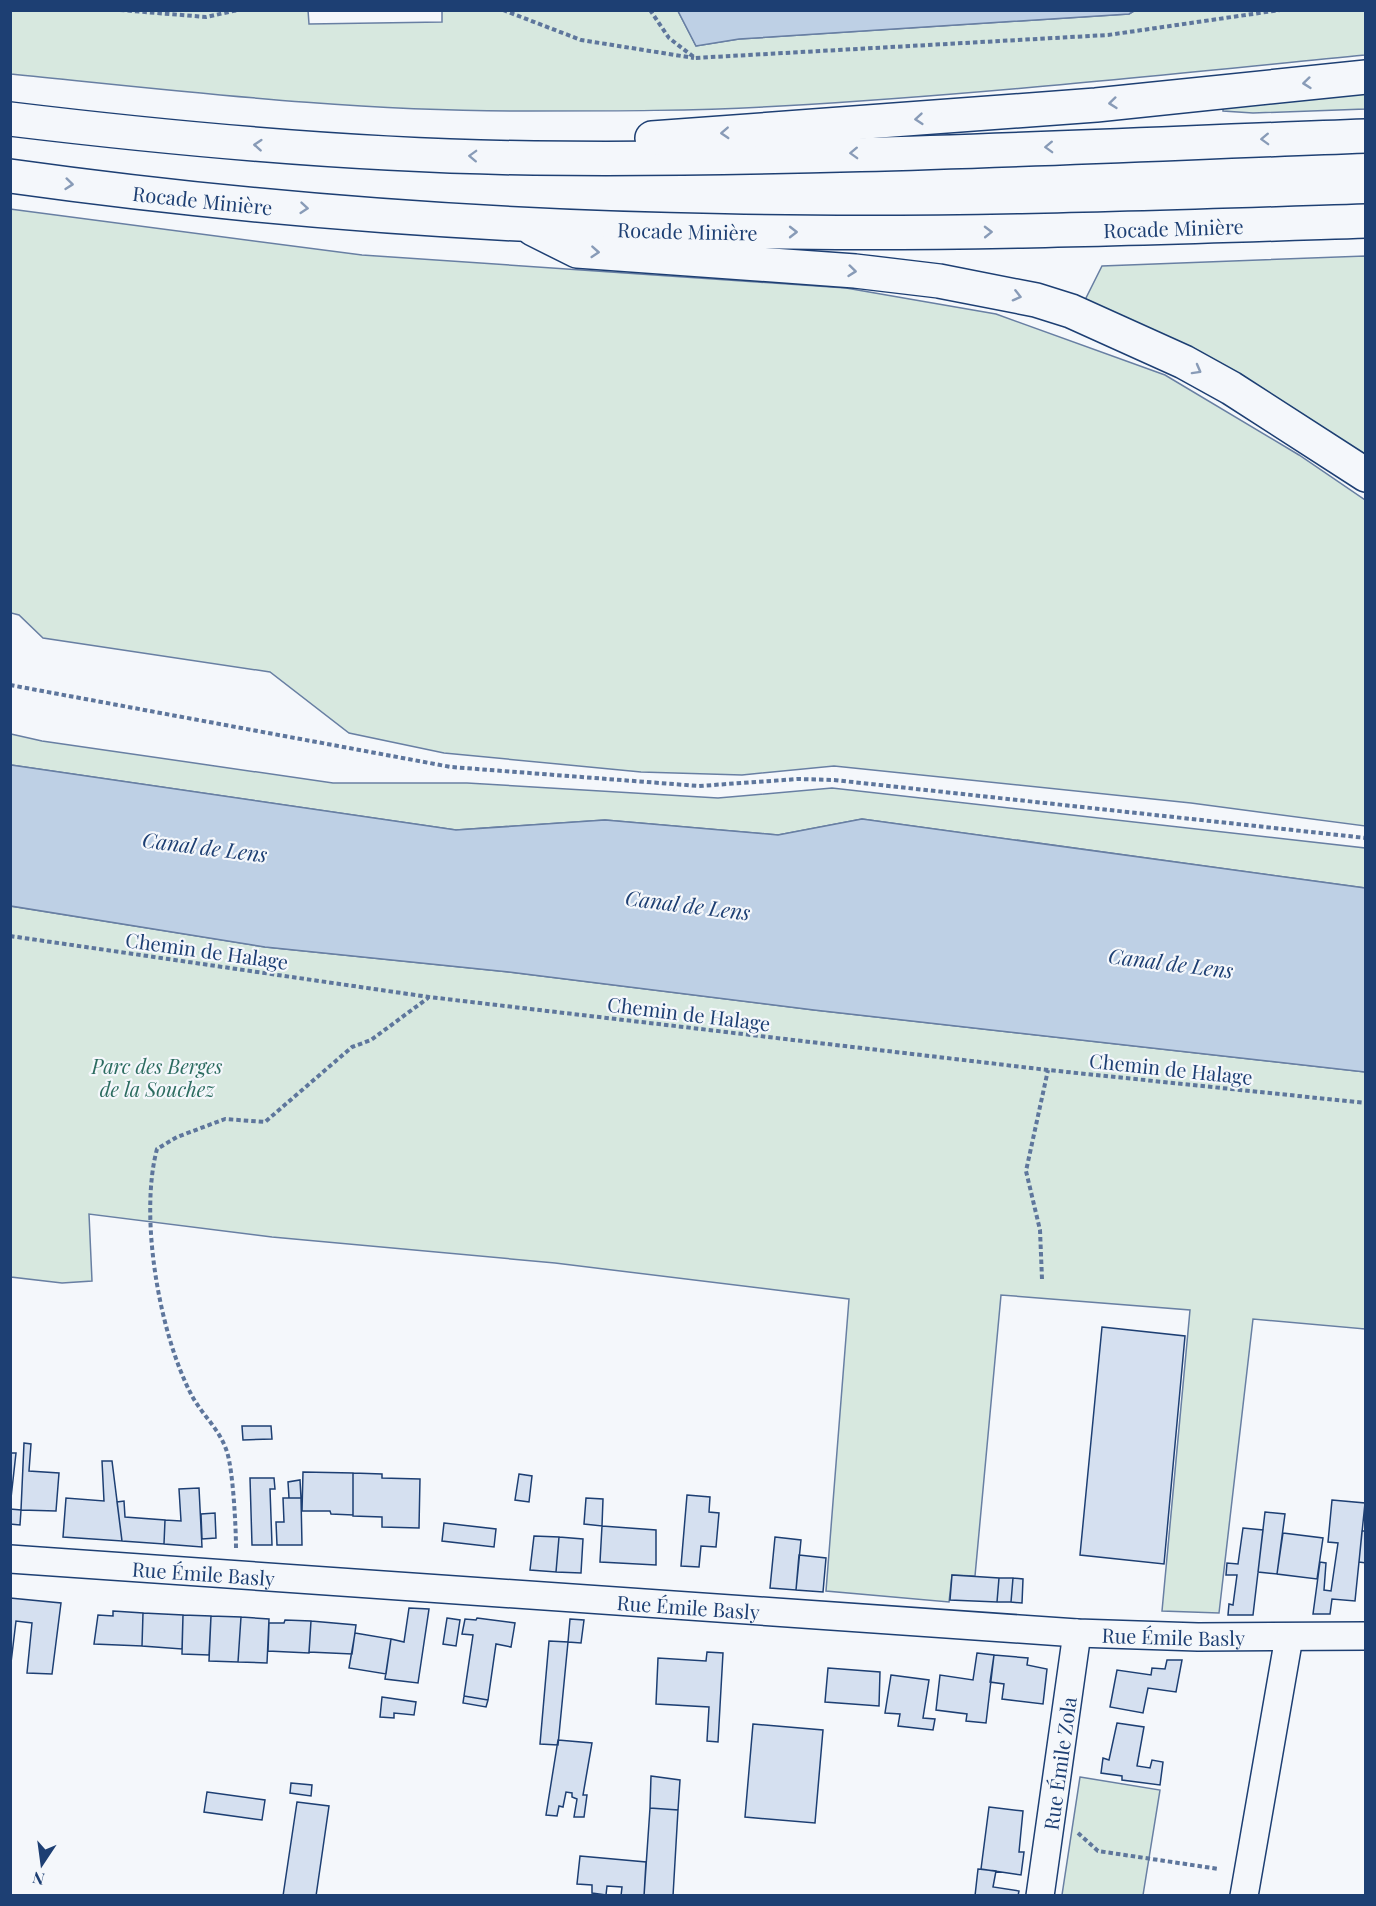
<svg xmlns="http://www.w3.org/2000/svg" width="1376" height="1906" font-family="'Playfair Display',serif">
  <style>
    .green { fill: #d7e8df; stroke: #687fa3; stroke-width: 1.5 }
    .water { fill: #bed0e5; stroke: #687fa3; stroke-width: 1.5 }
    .building { fill: #d5e0f0; stroke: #1d3f73; stroke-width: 1.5 }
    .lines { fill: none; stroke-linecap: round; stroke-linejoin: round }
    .street-casing { stroke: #1d3f73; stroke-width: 30 }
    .highway-casing { stroke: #1d3f73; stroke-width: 36 }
    .path { stroke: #5e769c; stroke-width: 4; stroke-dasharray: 4.5 3; stroke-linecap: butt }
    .street { stroke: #f4f7fb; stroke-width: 27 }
    .highway { stroke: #f4f7fb; stroke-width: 33 }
    .oneway { stroke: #889bb7 }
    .labels { text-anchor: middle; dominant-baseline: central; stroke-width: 4.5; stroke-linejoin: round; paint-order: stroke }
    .street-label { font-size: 20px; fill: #1d3f73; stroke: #f4f7fb }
    .park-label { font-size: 20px; font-style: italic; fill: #2c6c60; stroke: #f4f7fb }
    .water-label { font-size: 21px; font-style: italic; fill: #1d3f73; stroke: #f4f7fb }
  </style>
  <rect width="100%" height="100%" fill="#f4f7fb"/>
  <path class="green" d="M11,10H308L309,24L442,22V10L678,11L696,46L739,39L1129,14L1134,11H1366L1365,55C1171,74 976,95 781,106C697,111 612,111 528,111C355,112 182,91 11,74Z
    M1365,87V109L1253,113L1223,111V101Z
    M10,209L362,255L846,288L996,314L1165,375L1299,455L1365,500V826L1191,803L834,766L742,775L641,772L444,753L349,733L270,672L43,638L19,615L11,613Z
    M1365,256V462L1083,304L1102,266Z
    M11,734L42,741L333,783H467L718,798L832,788L1365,848V888L862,819L778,835L605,820L456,830L11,765Z
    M10,906L265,947L509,972L814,1010L1365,1072V1329L1253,1319L1219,1613L1162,1611L1190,1310L1001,1295L975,1576L952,1575L949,1602L826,1591L849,1299L555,1263L272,1237L89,1214L92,1281L62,1283L11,1277Z
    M1080,1777L1160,1790L1143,1895H1062Z"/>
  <path class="water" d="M678,11H1134L1129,14L739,39L696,46Z
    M11,765L456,830L605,820L778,835L862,819L1365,888V1072L814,1010L509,972L265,947L11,906Z"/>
  <path class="building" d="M1102,1327L1185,1336L1164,1564L1080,1555Z
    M242,1426H271L272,1439L243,1440Z
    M24,1443L31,1444L29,1471L59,1473L56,1511L21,1510Z
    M10,1453H16L10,1507Z
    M102,1461H112L122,1541L63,1537L66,1498L104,1501Z
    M303,1472L353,1473V1515L331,1514L330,1511H302Z
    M353,1473L382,1474V1478L420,1479L419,1528L382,1527V1517L353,1516Z
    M519,1474L532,1476L529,1502L515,1500Z
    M250,1478H274L275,1489H270L272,1545H252Z
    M300,1480L301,1498H289L288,1482Z
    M199,1488L202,1547L164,1544L165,1520L181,1521L179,1489Z
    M687,1495L710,1497L709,1512L719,1513L716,1547L701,1546L699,1567L681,1566Z
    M283,1498H301L302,1545H277L276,1522H284Z
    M586,1498L603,1499L602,1526L584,1524Z
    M1332,1500L1365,1503L1355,1601L1332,1599L1330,1614H1313L1320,1562L1326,1563L1324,1590L1331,1591L1338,1543L1328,1542Z
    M124,1501L125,1517L165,1520L164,1544L122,1541L117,1502Z
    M10,1509L21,1510L20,1525L10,1524Z
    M1265,1512L1285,1514L1277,1574L1258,1572Z
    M215,1513L216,1538L202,1539L201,1514Z
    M444,1523L496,1529L494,1547L442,1541Z
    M602,1526L656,1530V1565L600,1562Z
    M1243,1528L1263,1530L1253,1615H1228L1229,1604L1233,1605L1237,1575H1226L1227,1563L1238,1564Z
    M1362,1531H1366V1563L1359,1562Z
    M1283,1533L1323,1538L1317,1579L1277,1574Z
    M534,1536L559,1537L556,1572L530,1570Z
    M559,1537L583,1539L581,1573L556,1572Z
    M775,1537L801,1540L796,1590L770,1588Z
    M799,1555L826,1558L823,1592L796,1590Z
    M952,1575L999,1578L997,1602L950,1600Z
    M999,1578H1013L1011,1602H997Z
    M1013,1578L1023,1579L1022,1603L1011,1602Z
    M10,1598L61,1603L52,1674L27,1673L32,1623L16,1621L10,1671Z
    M409,1608L429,1609L418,1683L385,1679L391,1639L404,1642Z
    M113,1611L143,1613L142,1646L94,1644L98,1615L113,1616Z
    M143,1613L183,1615L182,1649L142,1646Z
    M183,1615L211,1616L209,1655L182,1654Z
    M211,1616L241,1617L238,1662L209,1661Z
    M241,1617L269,1619L267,1663L238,1662Z
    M447,1618L460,1620L456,1646L443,1644Z
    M477,1618L515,1623L511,1647L496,1644L488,1700L464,1696L473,1635L462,1634L465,1619L476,1620Z
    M570,1619L584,1620L581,1643L568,1642Z
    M285,1620L311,1621L309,1653L268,1651L269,1623H284Z
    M311,1621L356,1625L352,1654L309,1652Z
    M355,1633L391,1639L386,1674L349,1668Z
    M549,1641L568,1642L558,1745L540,1744Z
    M707,1652L723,1653L718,1742L707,1741L709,1707L656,1704L658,1658L706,1661Z
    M977,1653L994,1655L986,1723L966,1721L967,1714L936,1710L940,1675L973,1680Z
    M994,1655L1028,1658L1027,1665L1047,1669L1043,1704L1002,1699L1004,1684L990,1682Z
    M1167,1660H1182L1176,1692L1148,1688L1143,1713L1110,1707L1117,1670L1151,1675L1152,1668L1165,1669Z
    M828,1668L880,1672L879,1706L825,1702Z
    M891,1675L929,1680L923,1718L935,1719L933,1730L898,1726L900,1714L885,1713Z
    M464,1696L488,1700L486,1707L463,1703Z
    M382,1697L416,1702L414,1715L394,1713V1718L380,1717Z
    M1117,1723L1144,1727L1137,1766L1150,1768L1152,1760L1163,1762L1160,1785L1122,1780V1776L1101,1773L1103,1758L1109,1760Z
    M753,1724L823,1730L815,1823L745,1817Z
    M558,1740L592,1743L583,1795H587L584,1817H574L577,1799L572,1797V1793L566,1792L563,1807L559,1806L557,1816L546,1815Z
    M651,1776L680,1780L678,1810L650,1808Z
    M291,1783L312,1785L311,1796L290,1793Z
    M207,1792L265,1800L262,1820L204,1812Z
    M297,1802L329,1806L316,1896H283Z
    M989,1807L1023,1811L1019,1852H1024L1021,1875L981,1869Z
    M650,1808L678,1810L673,1896H644Z
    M580,1856L646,1862L644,1896H621L622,1887L607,1886L606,1895L592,1893V1885L577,1884Z
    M978,1869L996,1871L993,1887L1019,1891L1018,1896H975Z"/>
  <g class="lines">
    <defs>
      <g id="street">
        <path id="s1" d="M10,1559L1077,1633L1198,1637L1366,1636"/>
        <path id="s2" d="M1040,1896L1077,1633"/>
        <path d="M1244,1896L1289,1637"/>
      </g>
      <g id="highway">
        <path d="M10,119C184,140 359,156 534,158C811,161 1089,146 1366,136"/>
        <path d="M652,138L1096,105L1366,77"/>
        <path id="s3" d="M10,176C247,209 486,227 724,231C938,236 1152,228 1366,221"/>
        <path d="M533,229L577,251L855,271L939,281L1036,300L1071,311L1184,362L1231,388L1366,475"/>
      </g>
    </defs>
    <use href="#street" class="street-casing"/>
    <use href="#highway" class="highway-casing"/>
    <path class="path" d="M120,10L206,17L238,10
      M503,10L581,40L694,58
      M650,10L669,38L695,58L1108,35L1280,10
      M10,685L451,767L699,786L798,779L834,780L1366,838
      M10,936L429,997L1048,1070L1366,1103
      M1042,1279L1040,1230L1026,1171L1048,1070
      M236,1548C236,1527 233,1470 227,1452C220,1429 201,1414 191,1394C159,1332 139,1216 157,1149L177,1137L225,1119L265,1122L352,1047L371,1040L428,998
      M1078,1833L1098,1851L1219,1869"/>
    <use href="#street" class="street"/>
    <use href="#highway" class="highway"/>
  </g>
  <defs><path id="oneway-chevron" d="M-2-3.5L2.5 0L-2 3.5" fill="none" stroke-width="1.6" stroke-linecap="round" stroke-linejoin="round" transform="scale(1.5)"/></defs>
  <g class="oneway">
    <use href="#oneway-chevron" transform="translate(1307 83) rotate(174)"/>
    <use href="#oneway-chevron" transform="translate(1113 103) rotate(174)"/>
    <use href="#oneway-chevron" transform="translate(919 119) rotate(175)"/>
    <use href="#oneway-chevron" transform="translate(725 133) rotate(177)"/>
    <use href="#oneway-chevron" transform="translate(1265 139) rotate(178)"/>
    <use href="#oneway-chevron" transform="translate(258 145) rotate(-176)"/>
    <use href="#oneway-chevron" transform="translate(1049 147) rotate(178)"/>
    <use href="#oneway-chevron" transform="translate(854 153) rotate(178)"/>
    <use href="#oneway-chevron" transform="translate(473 156) rotate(-178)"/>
    <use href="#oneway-chevron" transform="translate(69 184) rotate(6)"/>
    <use href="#oneway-chevron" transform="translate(304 208) rotate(5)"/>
    <use href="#oneway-chevron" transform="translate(793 232)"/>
    <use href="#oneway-chevron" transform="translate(988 232) rotate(-1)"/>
    <use href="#oneway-chevron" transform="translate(595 252) rotate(4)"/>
    <use href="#oneway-chevron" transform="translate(852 271) rotate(6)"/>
    <use href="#oneway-chevron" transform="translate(1017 296) rotate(14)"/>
    <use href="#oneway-chevron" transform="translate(1197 370) rotate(29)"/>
  </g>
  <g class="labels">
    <g class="street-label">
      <text stroke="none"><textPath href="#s3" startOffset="194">Rocade Minière</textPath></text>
      <text stroke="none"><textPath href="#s3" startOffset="1166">Rocade Minière</textPath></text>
      <text stroke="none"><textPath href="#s3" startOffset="680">Rocade Minière</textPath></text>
      <text transform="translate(207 950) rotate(8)">Chemin de Halage</text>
      <text transform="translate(689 1013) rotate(7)">Chemin de Halage</text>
      <text transform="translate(1171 1068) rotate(6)">Chemin de Halage</text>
      <text stroke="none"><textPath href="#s1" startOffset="194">Rue Émile Basly</textPath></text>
      <text stroke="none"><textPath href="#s1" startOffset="680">Rue Émile Basly</textPath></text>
      <text stroke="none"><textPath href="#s1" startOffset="1166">Rue Émile Basly</textPath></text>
      <text stroke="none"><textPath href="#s2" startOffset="134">Rue Émile Zola</textPath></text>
    </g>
    <g class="park-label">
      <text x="157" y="1065">Parc des Berges<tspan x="157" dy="23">de la Souchez</tspan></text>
    </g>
    <g class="water-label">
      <text transform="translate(205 846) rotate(7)">Canal de Lens</text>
      <text transform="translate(688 904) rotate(7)">Canal de Lens</text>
      <text transform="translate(1171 962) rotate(7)">Canal de Lens</text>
    </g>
  </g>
  <rect width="1376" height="1906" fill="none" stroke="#1d3f73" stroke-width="24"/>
  <g transform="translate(42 1864) rotate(193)" stroke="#f4f7fb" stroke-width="4.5" paint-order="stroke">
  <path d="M0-4.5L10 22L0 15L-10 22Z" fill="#1d3f73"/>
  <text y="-9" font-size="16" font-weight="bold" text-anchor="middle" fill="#1d3f73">N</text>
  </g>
</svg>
